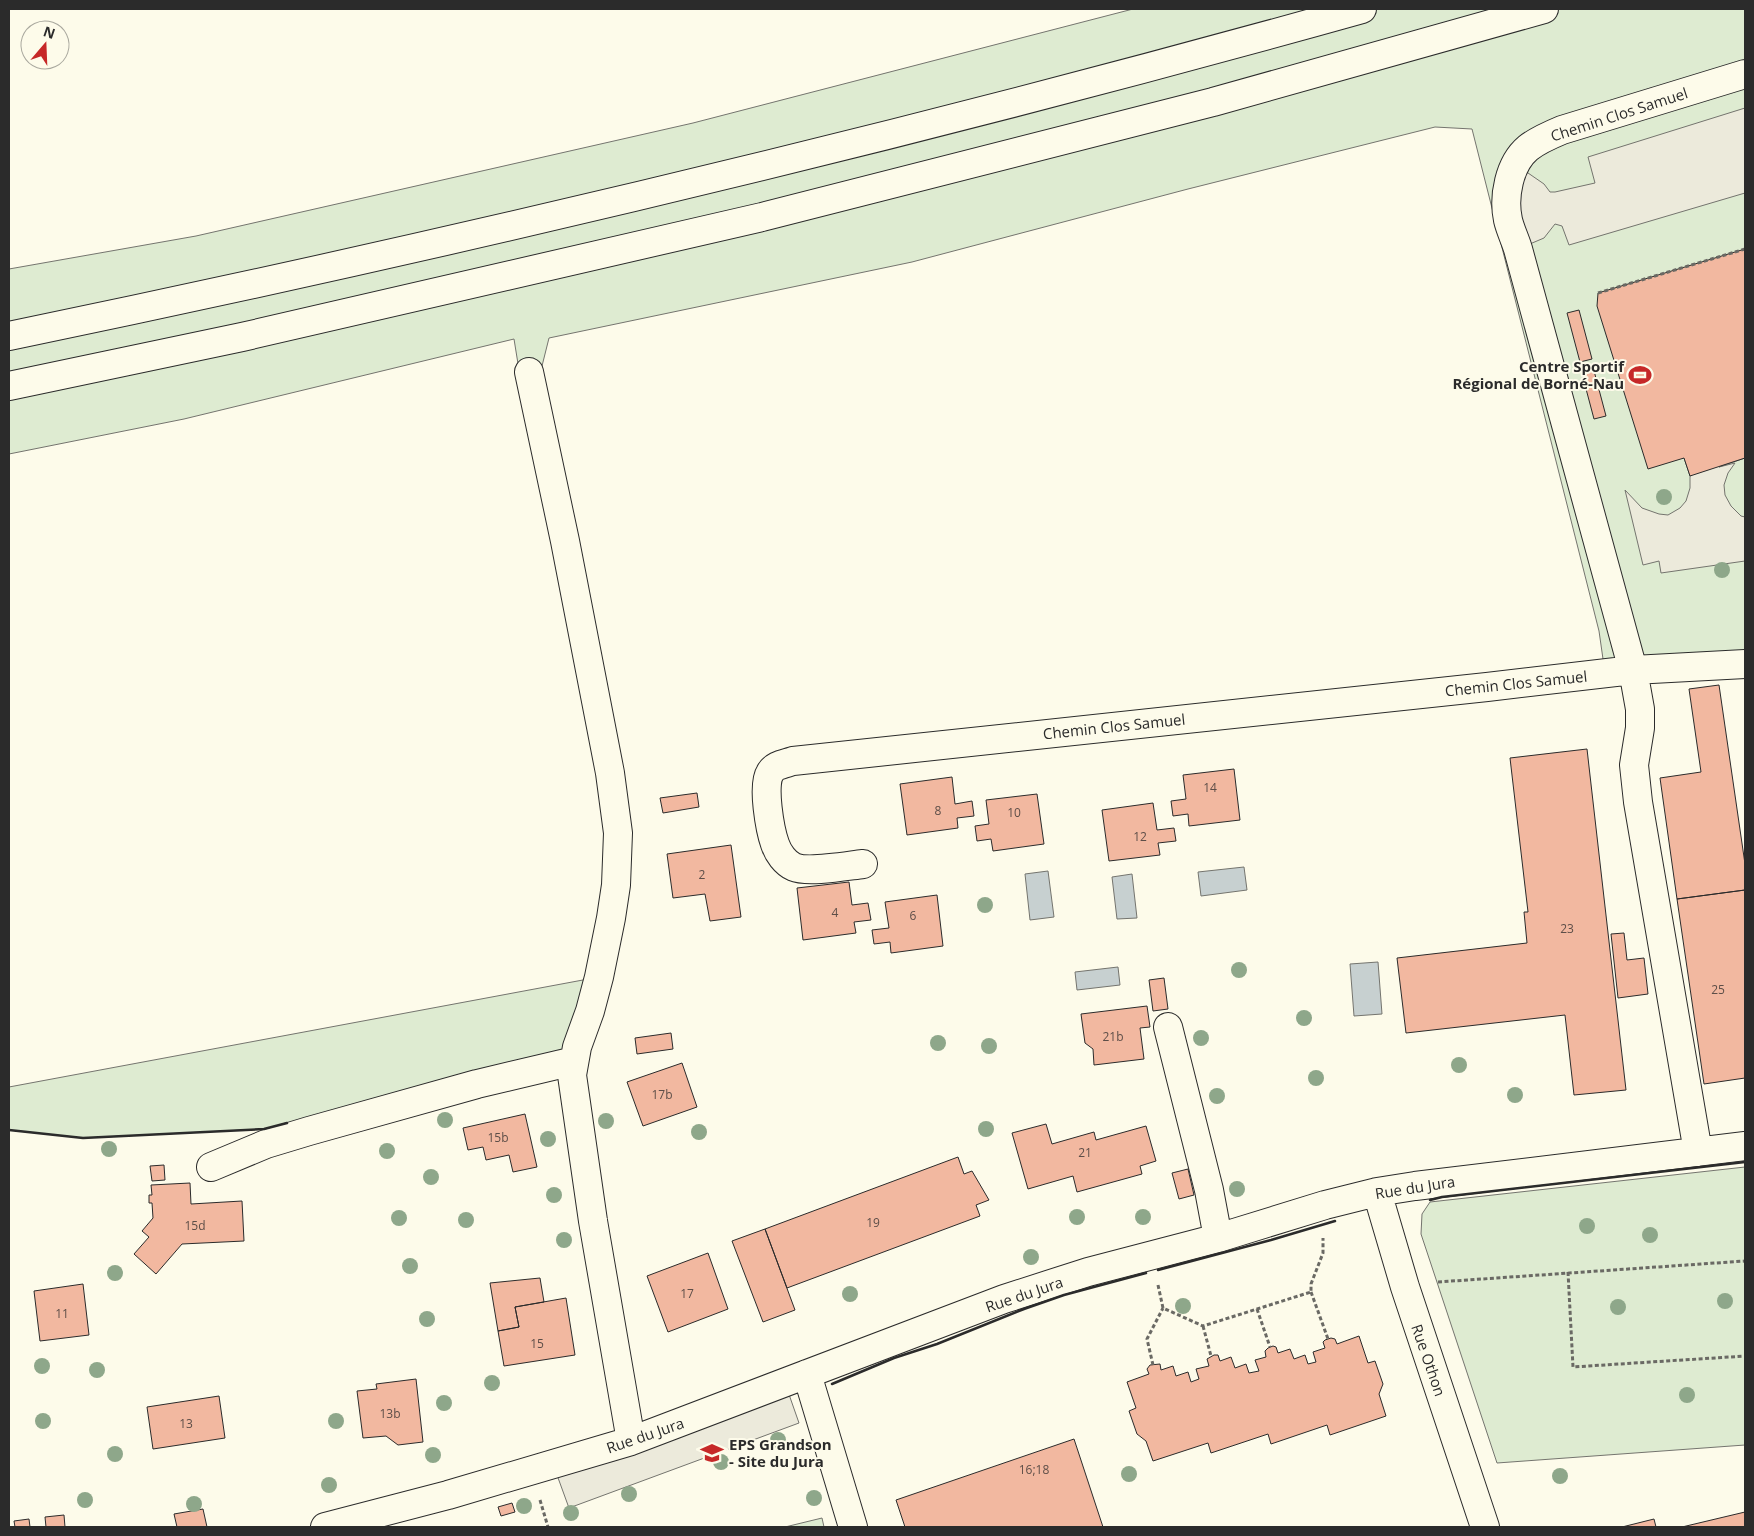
<svg xmlns="http://www.w3.org/2000/svg" width="1754" height="1536" font-family="'Open Sans',sans-serif">
  <style>
    .green { fill: #deebd1; stroke: #74746e }
    .parking { fill: #eceadb; stroke: #74746e }
    .water { fill: #c7d0d0; stroke: #74746e }
    .building { fill: #f2b8a0; stroke: #2b2b2b }
    .lines { fill: none; stroke-linecap: round; stroke-linejoin: round }
    .minor-casing { stroke: #2b2b2b; stroke-width: 30 }
    .highway-casing { stroke: #2b2b2b; stroke-width: 30 }
    .path { stroke: #6a6964; stroke-width: 3; stroke-dasharray: 4 2.5; stroke-linecap: butt }
    .minor { stroke: #fdfbea; stroke-width: 28 }
    .highway { stroke: #fdfbea; stroke-width: 28 }
    .wall { stroke: #2b2b2b; stroke-width: 2.5 }
    .tree { fill: #8ea78a }
    .labels { text-anchor: middle; dominant-baseline: central; stroke-width: 4; stroke-linejoin: round; paint-order: stroke }
    .number-label { font-size: 12px; fill: #5d4e48 }
    .street-label { font-size: 15px; fill: #2b2b2b; stroke: #fdfbea }
    .poi-label { font-size: 15px; font-weight: bold; fill: #2b2b2b; stroke: #fdfbea; text-anchor: end }
  </style>
  <rect width="100%" height="100%" fill="#fdfbea"/>
  <path class="green" d="M1133,9H1745V665L1605,673L1599,631L1472,129L1435,127L1188,189L912,262L549,338L542,366L519,370L514,339L184,419L9,454V269L196,236L693,123Z
    M599,977L577,1047L266,1144L264,1129L83,1138L9,1130V1087Z
    M1745,1167V1445L1497,1463L1421,1234L1422,1214L1430,1202Z
    M822,1518L824,1527H785Z"/>
  <path class="parking" d="M1745,108V193L1569,245L1562,226L1555,224L1544,238L1518,249L1515,164L1544,184L1550,192H1555L1595,183L1588,157Z
    M1745,439V458L1719,467L1735,463L1728,473L1724,485L1725,495L1731,506L1741,516L1745,517V561L1661,573L1659,561L1643,565L1625,490L1642,508L1659,514L1668,515L1680,508L1686,501L1690,488V476L1684,458Z
    M785,1383L799,1423L569,1508L553,1464Z"/>
  <path class="water" d="M1244,867L1247,890L1201,896L1198,872Z
    M1048,871L1054,917L1030,920L1025,874Z
    M1132,874L1137,918L1117,919L1112,877Z
    M1378,962L1382,1014L1354,1016L1350,964Z
    M1118,967L1120,985L1077,990L1075,972Z"/>
  <path class="building" d="M1745,249V458L1690,476L1684,458L1648,469L1597,306L1598,293Z
    M1579,310L1592,359L1580,362L1567,313Z
    M1593,367L1606,416L1594,419L1581,370Z
    M1719,685L1745,864V890L1677,899L1660,778L1701,772L1689,689Z
    M1587,749L1626,1090L1574,1095L1565,1015L1406,1033L1397,958L1527,943L1524,912H1528L1510,758Z
    M1234,769L1240,820L1189,826L1188,814L1173,816L1171,801L1186,799L1183,775Z
    M952,777L955,804L972,801L974,816L957,818L958,828L907,835L900,784Z
    M697,793L699,807L663,813L660,798Z
    M1037,794L1044,844L993,851L991,839L977,841L975,826L989,824L986,800Z
    M1153,803L1157,830L1174,828L1176,841L1158,843L1160,855L1109,861L1102,810Z
    M731,845L741,917L710,921L705,894L673,898L667,854Z
    M849,882L852,905L868,903L871,920L854,922L856,933L803,940L797,888Z
    M1745,890V1078L1704,1084L1677,899Z
    M937,895L943,946L891,953L890,942L874,944L872,930L889,928L885,902Z
    M1624,933L1627,960L1644,958L1648,994L1618,998L1611,934Z
    M1164,978L1168,1009L1153,1011L1149,980Z
    M1147,1006L1150,1027L1140,1028L1144,1059L1094,1065L1093,1049L1085,1043L1081,1014Z
    M671,1033L673,1049L637,1054L635,1038Z
    M682,1063L697,1107L643,1126L627,1082Z
    M525,1114L537,1167L513,1172L509,1155L486,1160L483,1147L468,1150L463,1128Z
    M1046,1124L1052,1144L1094,1132L1096,1140L1146,1126L1156,1161L1140,1166L1142,1174L1077,1192L1073,1176L1028,1189L1012,1133Z
    M958,1157L964,1174L972,1171L989,1200L976,1205L980,1216L787,1288L765,1229Z
    M164,1165L165,1180L152,1181L150,1166Z
    M1188,1169L1194,1195L1179,1199L1172,1173Z
    M190,1183L191,1204L242,1201L244,1241L182,1244L156,1274L134,1254L149,1237L142,1231L153,1218L152,1203H149V1195H152L151,1185Z
    M765,1229L795,1310L763,1322L732,1241Z
    M708,1253L728,1309L668,1332L647,1276Z
    M540,1278L544,1302L515,1307L519,1327L498,1331L490,1283Z
    M83,1284L89,1335L40,1341L34,1291Z
    M566,1298L575,1355L504,1366L498,1331L519,1327L515,1307Z
    M1359,1336L1368,1363L1375,1361L1383,1384L1379,1394L1386,1416L1330,1435L1327,1425L1271,1444L1268,1434L1211,1453L1208,1443L1153,1461L1146,1441L1137,1434L1129,1411L1136,1408L1127,1382L1149,1374L1147,1369L1150,1365L1160,1364L1161,1370L1173,1366L1176,1376L1188,1372L1191,1382L1199,1379L1196,1369L1209,1366L1207,1359L1214,1355H1218L1220,1361L1231,1357L1235,1368L1246,1364L1249,1373L1259,1371L1255,1360L1266,1357L1265,1351L1268,1348L1273,1346L1276,1347L1278,1353L1290,1349L1294,1359L1305,1355L1308,1364L1316,1362L1313,1352L1325,1348L1323,1342L1325,1340L1331,1338L1335,1339L1337,1344Z
    M416,1379L423,1442L398,1445L386,1436L363,1438L357,1391L377,1389L376,1384Z
    M219,1396L225,1438L153,1449L147,1407Z
    M1074,1439L1103,1527H905L896,1500Z
    M512,1503L515,1512L501,1516L498,1507Z
    M203,1509L207,1527H177L174,1514Z
    M1745,1512V1527H1682Z
    M64,1515L65,1527H46L45,1517Z
    M29,1519L30,1527H15L14,1521Z
    M1654,1519L1656,1527H1622Z"/>
  <g class="lines">
    <defs>
      <path id="minor" d="M529,372L565,541L610,773L618,833L616,885L611,918L599,977L590,1011L577,1047L572,1075L593,1221L631,1441
        M863,864C846,866 808,873 794,867C785,863 778,853 775,844C770,830 762,785 770,773C774,765 784,764 793,761L1487,687L1633,670L1745,664
        M1168,1027L1209,1190L1218,1238
        M1698,1152L1638,802L1634,765L1640,728V709L1633,670L1518,249C1515,239 1510,229 1508,220C1503,197 1509,164 1528,148C1538,140 1550,135 1562,130L1745,74
        M211,1167L266,1144L309,1131L477,1084L574,1061
        M1377,1192L1405,1287L1485,1527
        M807,1374L853,1527
        M325,1527L448,1495L631,1441L1004,1299L1088,1272L1218,1238L1325,1205L1377,1192L1415,1186L1745,1146"/>
      <path id="highway" d="M9,336C463,242 915,134 1362,9
        M9,386L242,337L762,217L1213,102L1544,9"/>
    </defs>
    <use href="#minor" class="minor-casing"/>
    <use href="#highway" class="highway-casing"/>
    <path class="path" d="M1598,293L1745,249
      M1568,1272L1573,1367L1745,1356
      M1438,1282L1745,1261
      M1158,1285L1163,1308L1203,1326L1311,1292V1284L1323,1253V1238
      M1311,1292L1328,1339
      M1257,1309L1270,1347
      M1203,1326L1211,1356
      M1153,1365L1147,1339L1163,1308
      M540,1500L548,1527"/>
    <use href="#minor" class="minor"/>
    <use href="#highway" class="highway"/>
    <path class="wall" d="M9,1130L83,1138L264,1129L287,1123
      M1430,1200L1442,1197L1745,1162
      M1158,1270L1271,1240L1335,1221
      M832,1384L894,1358L937,1344L1024,1309L1064,1295L1146,1273"/>
  </g>
  <g class="tree">
    <circle cx="1664" cy="497" r="8"/>
    <circle cx="1722" cy="570" r="8"/>
    <circle cx="985" cy="905" r="8"/>
    <circle cx="1239" cy="970" r="8"/>
    <circle cx="1304" cy="1018" r="8"/>
    <circle cx="1201" cy="1038" r="8"/>
    <circle cx="938" cy="1043" r="8"/>
    <circle cx="989" cy="1046" r="8"/>
    <circle cx="1459" cy="1065" r="8"/>
    <circle cx="1316" cy="1078" r="8"/>
    <circle cx="1515" cy="1095" r="8"/>
    <circle cx="1217" cy="1096" r="8"/>
    <circle cx="445" cy="1120" r="8"/>
    <circle cx="606" cy="1121" r="8"/>
    <circle cx="986" cy="1129" r="8"/>
    <circle cx="699" cy="1132" r="8"/>
    <circle cx="548" cy="1139" r="8"/>
    <circle cx="109" cy="1149" r="8"/>
    <circle cx="387" cy="1151" r="8"/>
    <circle cx="431" cy="1177" r="8"/>
    <circle cx="1237" cy="1189" r="8"/>
    <circle cx="554" cy="1195" r="8"/>
    <circle cx="1077" cy="1217" r="8"/>
    <circle cx="1143" cy="1217" r="8"/>
    <circle cx="399" cy="1218" r="8"/>
    <circle cx="466" cy="1220" r="8"/>
    <circle cx="1587" cy="1226" r="8"/>
    <circle cx="1650" cy="1235" r="8"/>
    <circle cx="564" cy="1240" r="8"/>
    <circle cx="1031" cy="1257" r="8"/>
    <circle cx="410" cy="1266" r="8"/>
    <circle cx="115" cy="1273" r="8"/>
    <circle cx="850" cy="1294" r="8"/>
    <circle cx="1725" cy="1301" r="8"/>
    <circle cx="1183" cy="1306" r="8"/>
    <circle cx="1618" cy="1307" r="8"/>
    <circle cx="427" cy="1319" r="8"/>
    <circle cx="42" cy="1366" r="8"/>
    <circle cx="97" cy="1370" r="8"/>
    <circle cx="492" cy="1383" r="8"/>
    <circle cx="1687" cy="1395" r="8"/>
    <circle cx="444" cy="1403" r="8"/>
    <circle cx="43" cy="1421" r="8"/>
    <circle cx="336" cy="1421" r="8"/>
    <circle cx="778" cy="1440" r="8"/>
    <circle cx="115" cy="1454" r="8"/>
    <circle cx="433" cy="1455" r="8"/>
    <circle cx="721" cy="1462" r="8"/>
    <circle cx="1129" cy="1474" r="8"/>
    <circle cx="1560" cy="1476" r="8"/>
    <circle cx="329" cy="1485" r="8"/>
    <circle cx="629" cy="1494" r="8"/>
    <circle cx="814" cy="1498" r="8"/>
    <circle cx="85" cy="1500" r="8"/>
    <circle cx="194" cy="1504" r="8"/>
    <circle cx="524" cy="1506" r="8"/>
    <circle cx="571" cy="1513" r="8"/>
  </g>
  <defs>
    <symbol id="stadium-bare" viewBox="-9 -9 18 18"><path d="M0-5a6.5 5 0 1 0 0 10a6.5 5 0 1 0 0-10ZM-3.5-1.8h7v3.6h-7Z" fill="#c62828" stroke="#fdfbea" stroke-width="2.5" paint-order="stroke"/></symbol>
    <symbol id="school-bare" viewBox="-9 -9 18 18"><path d="M0-5L7-2L0 1L-7-2ZM-4 1L0 2.5L4 1V4Q0 6-4 4Z" fill="#c62828" stroke="#fdfbea" stroke-width="2.5" paint-order="stroke"/></symbol>
  </defs>
  <g fill-rule="evenodd">
    <use href="#stadium-bare" x="1624" y="359" width="32" height="32"/>
    <use href="#school-bare" x="696" y="1437" width="32" height="32"/>
  </g>
  <g class="labels">
    <g class="number-label">
      <text x="1210" y="787">14</text>
      <text x="938" y="810">8</text>
      <text x="1014" y="812">10</text>
      <text x="1140" y="836">12</text>
      <text x="702" y="874">2</text>
      <text x="835" y="912">4</text>
      <text x="913" y="915">6</text>
      <text x="1567" y="928">23</text>
      <text x="1718" y="989">25</text>
      <text x="1113" y="1036">21b</text>
      <text x="662" y="1094">17b</text>
      <text x="498" y="1137">15b</text>
      <text x="1085" y="1152">21</text>
      <text x="873" y="1222">19</text>
      <text x="195" y="1225">15d</text>
      <text x="687" y="1293">17</text>
      <text x="62" y="1313">11</text>
      <text x="537" y="1343">15</text>
      <text x="390" y="1413">13b</text>
      <text x="186" y="1423">13</text>
      <text x="1034" y="1469">16;18</text>
    </g>
    <g class="street-label">
      <text transform="translate(1619 114) rotate(-18)">Chemin Clos Samuel</text>
      <text transform="translate(1516 683) rotate(-6)">Chemin Clos Samuel</text>
      <text transform="translate(1114 726) rotate(-6)">Chemin Clos Samuel</text>
      <text transform="translate(1415 1187) rotate(-9)">Rue du Jura</text>
      <text transform="translate(1024 1294) rotate(-19)">Rue du Jura</text>
      <text transform="translate(1429 1360) rotate(71)">Rue Othon</text>
      <text transform="translate(645 1435) rotate(-19)">Rue du Jura</text>
    </g>
    <g class="poi-label">
      <text x="1624" y="366">Centre Sportif<tspan x="1624" dy="17">Régional de Borné-Nau</tspan></text>
      <text x="729" y="1444" text-anchor="start">EPS Grandson<tspan x="729" dy="17">- Site du Jura</tspan></text>
    </g>
  </g>
  <rect width="1754" height="1536" fill="none" stroke="#2b2b2b" stroke-width="20"/>
  <g transform="translate(45 45) rotate(19)"><circle r="24" fill="#fdfbea" stroke="#a9a89e"/>
  <path d="M0-4L9 19L0 12L-9 19Z" fill="#c62828"/>
  <text y="-8" font-size="14" font-weight="bold" text-anchor="middle" fill="#2b2b2b">N</text>
  </g>
</svg>
